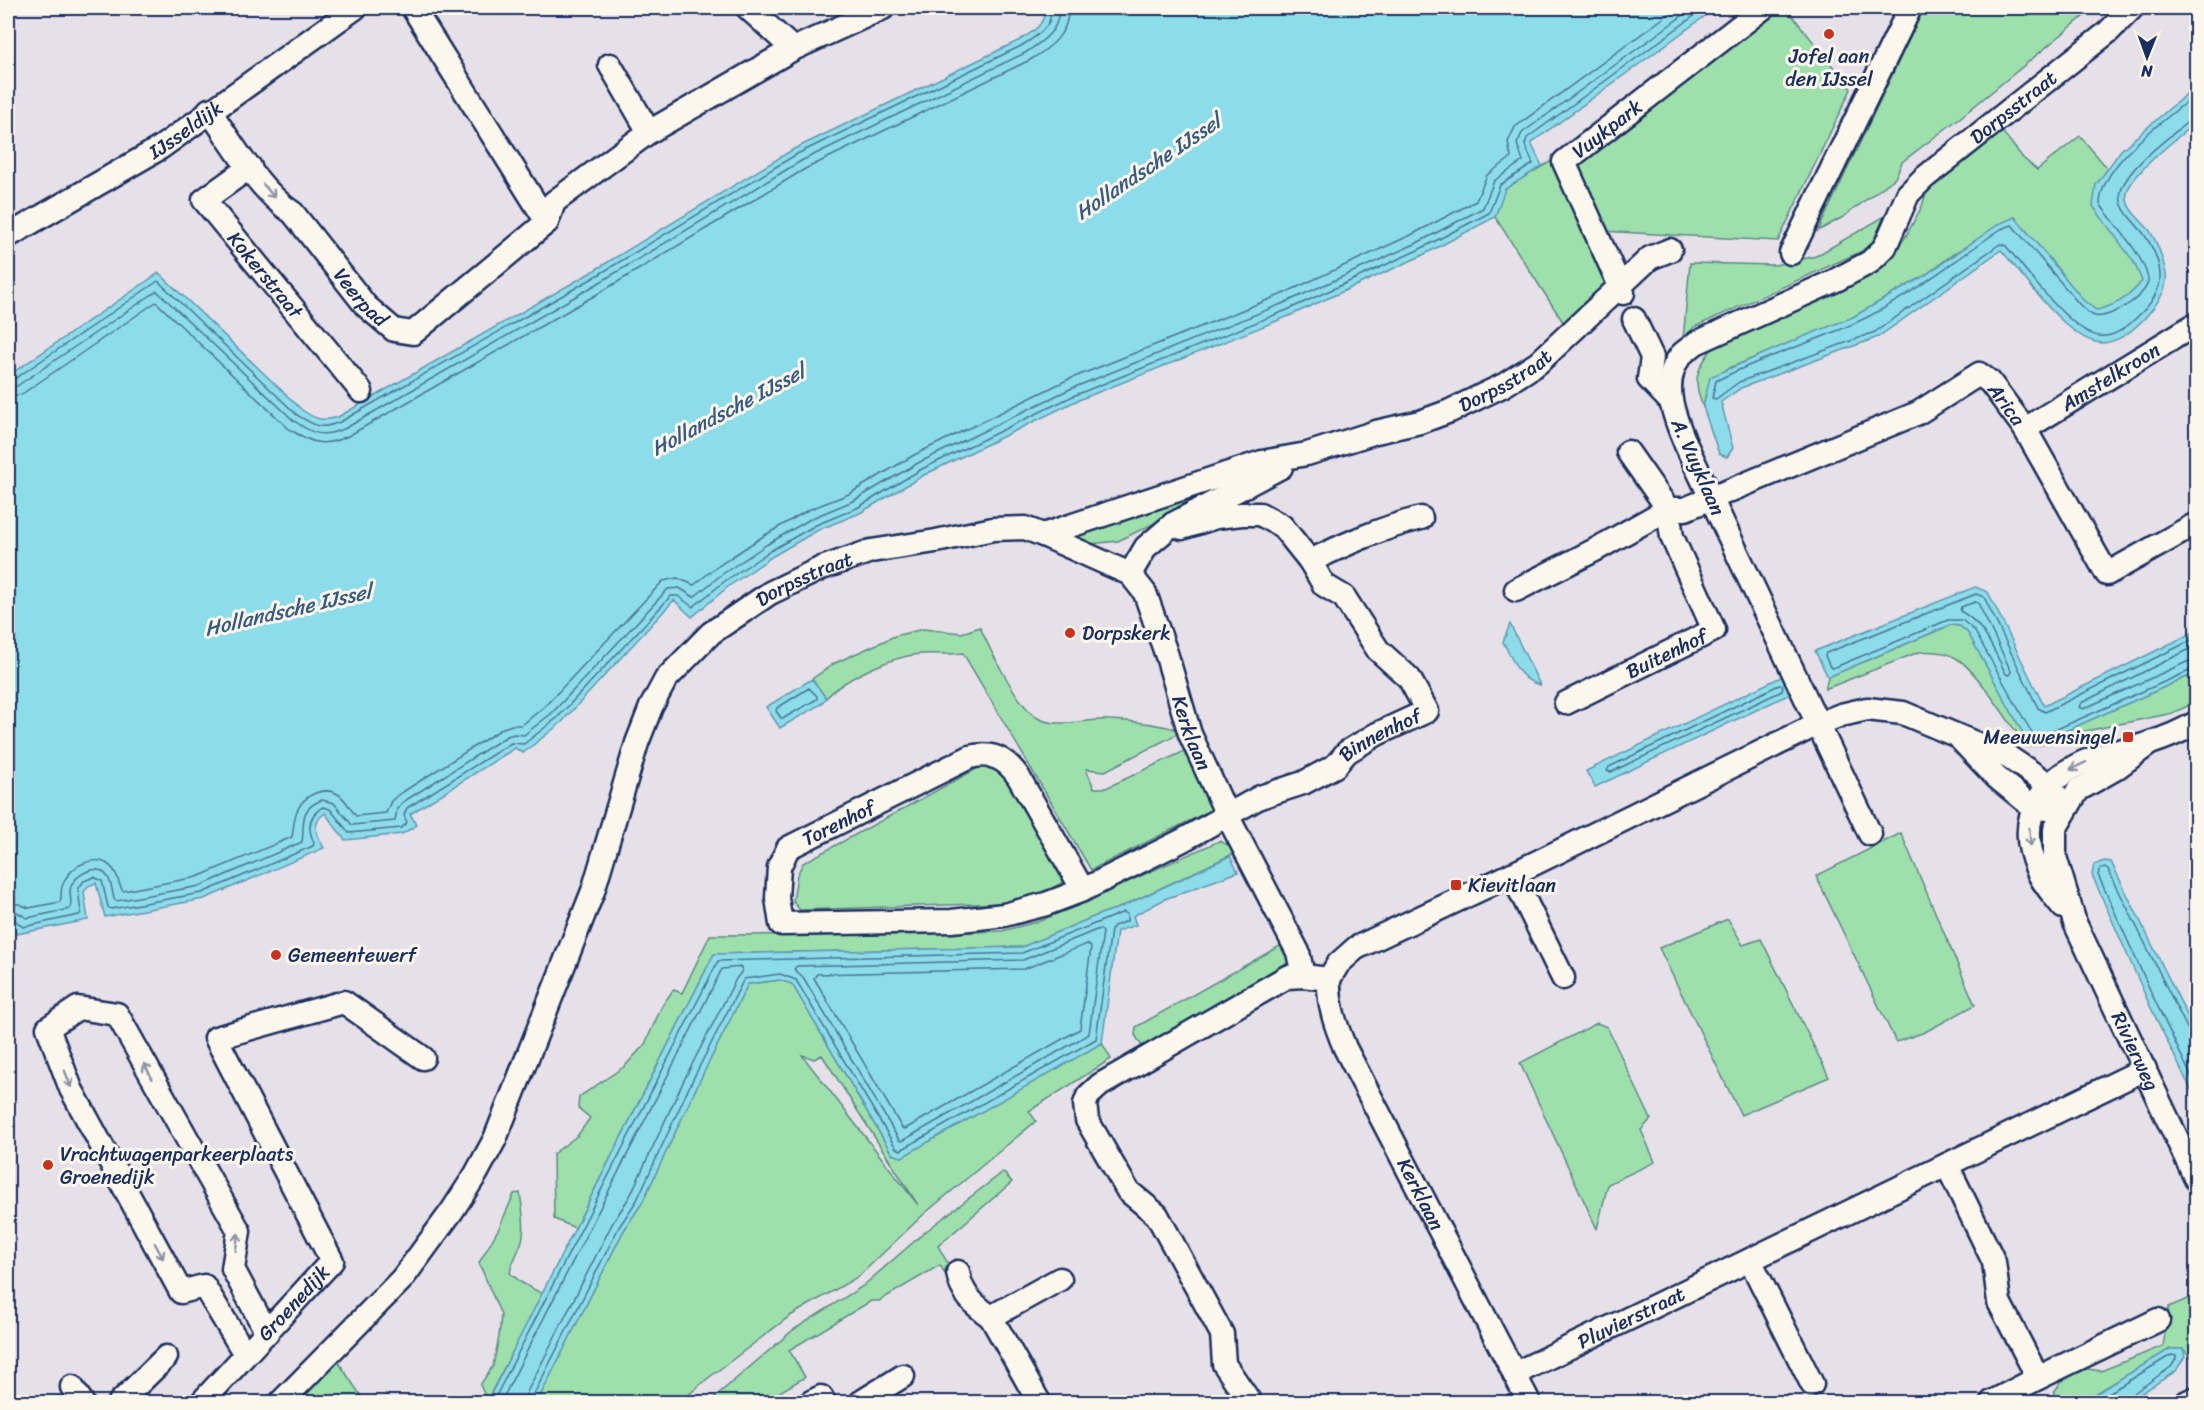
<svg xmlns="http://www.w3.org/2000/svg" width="2204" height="1410" font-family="Sriracha,sans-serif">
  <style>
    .green { fill: #9de0ac; stroke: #5c8885; stroke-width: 1.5; fill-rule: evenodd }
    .water { fill: #8cdce9; stroke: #5f97b1; stroke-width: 1.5 }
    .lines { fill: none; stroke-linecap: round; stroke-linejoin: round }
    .shore { stroke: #487496; stroke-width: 1.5 }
    .minor-casing { stroke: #1b2f5e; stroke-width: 27 }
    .minor { stroke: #fbf7ec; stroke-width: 22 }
    .oneway { stroke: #8b93a5 }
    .poi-dot { fill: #c8321e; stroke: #fbf7ec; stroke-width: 2 }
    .labels { text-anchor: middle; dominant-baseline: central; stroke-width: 6; stroke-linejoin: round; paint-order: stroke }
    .poi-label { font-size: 20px; fill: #1b2f5e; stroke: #fbf7ec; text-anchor: start }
    .street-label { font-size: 20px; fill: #1b2f5e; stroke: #fbf7ec }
    .water-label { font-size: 21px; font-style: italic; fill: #375a81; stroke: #fbf7ec }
  </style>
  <rect width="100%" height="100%" fill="#e6e0e8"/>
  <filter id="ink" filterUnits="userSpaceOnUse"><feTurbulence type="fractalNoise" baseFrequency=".0167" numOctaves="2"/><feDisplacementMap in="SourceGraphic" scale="12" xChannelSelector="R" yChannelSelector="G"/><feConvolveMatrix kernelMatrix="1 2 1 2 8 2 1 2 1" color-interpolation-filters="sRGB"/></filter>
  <g filter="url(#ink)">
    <path class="green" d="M1775,8L1787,9L1851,89L1778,241L1602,231L1572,167Z
      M1924,8H2094L1961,117L1902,162L1895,178L1843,217L1818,231Z
      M2001,130L2023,158L2037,170L2080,136L2108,169L2096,185L2143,281C2129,297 2117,306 2097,311L2084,301L2015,217L1953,254L1924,276L1853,317L1727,369L1706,392L1703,407C1693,381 1695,371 1712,349L1878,268L1894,254L1906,236L1922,206L1929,184Z
      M1553,160L1613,284L1565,325L1495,217L1504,189Z
      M1885,216L1872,243L1860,252L1694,327L1683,340L1690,263L1775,265L1816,256Z
      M1255,474L1118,541L1081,545L1066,535Z
      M1951,625L1960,626L1968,633L2028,742L2052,737L2196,673V702L2173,713L2081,732L2052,743L2027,747C2010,725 1977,670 1956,658C1945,651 1931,651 1919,652L1825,689L1828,677Z
      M980,627C989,648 1017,704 1036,717C1056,730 1087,718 1110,720C1135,721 1159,724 1183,731L1105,771L1086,769L1094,788H1106L1191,748L1219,806L1091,870L963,653C948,655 934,653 920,654C891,657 846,677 826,698L812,679L835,663L895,636L923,629L962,633Z
      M980,767L1000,768L1067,880L1038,896L1004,903L800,910L793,902L797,875L803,863Z
      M1901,833L1975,1005L1925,1032L1896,1042L1816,876Z
      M1219,841L1228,845L1233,843L1237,852L1119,908L1103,913L1022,947L714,954L575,1228L554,1219L553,1154L578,1135L590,1118L578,1108L579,1097L625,1066L645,1044L662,1006L673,990L682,993L710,935L913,934L1002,931L1040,921Z
      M1728,919L1743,945L1761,939L1829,1077L1741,1115L1659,948Z
      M1285,943L1296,967L1145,1051L1135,1035L1136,1027Z
      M780,980L792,984L892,1154L902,1157L1102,1043L1111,1059L1029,1111L1036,1121L924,1214L859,1276L790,1316L707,1379L680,1402H537L624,1230L642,1203L697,1086L748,984ZM802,1055L814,1059L822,1055L918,1205Z
      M1597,1023L1607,1027L1651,1119L1641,1130L1655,1162L1608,1184L1597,1229L1520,1063Z
      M1003,1172L1012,1182L938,1246L955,1276L948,1279L940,1265L879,1301H871L789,1350L805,1377L763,1402H709L793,1330L863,1286L925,1232Z
      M520,1193C522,1206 525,1222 523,1236C521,1249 512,1260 510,1273L522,1283L543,1294L487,1400L480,1385L493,1366L499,1337L501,1315L479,1263L499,1228L514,1194Z
      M2196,1295V1357L2194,1360L2183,1349H2170L2082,1402H2050L2054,1401V1392L2068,1372L2081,1368L2101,1371L2163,1346L2169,1307Z
      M335,1357L365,1402H294Z"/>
    <path class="water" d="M1045,8H1716L1531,143L1542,166L1505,189L1495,217L1421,256L1289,316L1076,401L924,475L860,513L818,530L773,556L729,586L692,617L674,600L561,723L523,753L515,748L410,814L417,825L402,834L345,840L325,813C311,823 316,834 324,848L204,899L105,917L96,883L88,886L84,892L88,920L16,934L14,925L8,926V376L159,273L302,410C315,419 322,422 338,417L590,273L794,149L1018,41C1031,33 1046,25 1045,8Z
      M2196,86V122C2180,136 2131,173 2127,193C2124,209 2142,220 2150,231C2158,244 2163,259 2166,274C2169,291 2153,309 2142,321C2132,331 2118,342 2103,343C2069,344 2023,274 2001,250L1878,337L1741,388L1721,402L1733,448L1727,457L1719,454L1703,407L1710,377L1800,338L1853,317L1924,276L1999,224L2015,217L2084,301L2096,310C2116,306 2130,297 2142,281L2134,262L2093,206L2096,185L2121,150Z
      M1975,587L1988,592L2044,706L2196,631V673L2052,737L2028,742L1968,633L1960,626L1950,625L1828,677L1815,651Z
      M1510,624L1540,685C1518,680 1513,660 1503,642Z
      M1785,675L1792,693L1595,787L1586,771Z
      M812,679L826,698L821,704L780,728L766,707Z
      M1230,856L1238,872L1165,899L1133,916L1136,925L1117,931L1102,1043L902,1157L892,1154L792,984L780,980L748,984L697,1086L642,1203L624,1230L537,1402H487L714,954L1022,947L1103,913L1119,908Z
      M2104,861L2111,862L2196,1033V1100L2150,1006L2092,875L2094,865Z
      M2170,1349H2183L2185,1356L2176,1371L2128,1402H2082Z"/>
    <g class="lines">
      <path class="shore" d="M2196,94C2166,120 2101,162 2100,204C2115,225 2142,253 2148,278C2151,294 2109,320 2095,316C2090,315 2084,309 2080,305L2012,225L2001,229C1955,260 1906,300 1855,323C1810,344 1761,357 1716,381L1712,398L1716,399L1739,382L1875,332L2000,244L2006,246C2024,267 2076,341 2105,336C2117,335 2127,327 2136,318C2147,308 2161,293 2160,276C2160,262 2152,245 2144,234C2135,222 2117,209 2121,191C2129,165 2170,137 2190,120L2196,118
        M8,381L13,380L158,281L297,415C315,426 320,430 340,422L593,278L797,154L1021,46C1036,37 1053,27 1051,8
        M8,388L17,386L157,291L293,420C312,434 321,438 344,429L597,284L801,161L1025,53C1042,42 1061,30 1058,8
        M8,397L22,394L156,302L289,429C312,443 322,448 348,436L601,292L805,169L1030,60C1050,48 1070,33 1068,8
        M1975,602L1978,603L2011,671L2010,675L2006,674C1994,651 1984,623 1960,611L1961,607Z
        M2196,638L2045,712L2038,708L1984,597L1976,594L1826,653L1825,656L1830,667L1833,668L1948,620H1962L1974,630L2033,735L2050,732L2196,668
        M2196,646L2081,703L2079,707L2083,709L2189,661L2196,660
        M1779,685L1783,686L1782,691L1611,772L1607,771L1609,767Z
        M809,688L817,696V699L784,718H781L776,711L777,708Z
        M8,903L19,904L29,908L60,902C62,897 60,890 63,884C70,865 98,851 113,869C119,876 118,885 123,891L197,877L292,837C294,828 293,818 298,809C304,795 324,786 338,794C346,799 350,809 356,816L386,813L391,801L398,795L503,728L512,725H522L545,706L663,581L677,578L694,585L715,568L762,537L808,510L849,494L914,455L1067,380L1280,295L1411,235L1476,201L1487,175L1511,158L1508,142L1515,127L1677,8
        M8,912H17L27,918L70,909C73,902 68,894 71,886C77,874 97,862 107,876C112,882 112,892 114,899L116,901L200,886L302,842C305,823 298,809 322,800L334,803L352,825L395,821L397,809L403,802L507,736L514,734L524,735L552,713L668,589L679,588L694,597L721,575L766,545L812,518L853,501L918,463L1070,389L1284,303L1415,244L1483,208L1494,181L1523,161L1517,144L1522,133L1693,8
        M8,920H15L23,927L79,915L81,913L78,889L84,881L94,877L102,881L108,907L111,909L202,893L313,846L314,843C307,828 309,815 323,807L330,809L349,833L401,828L407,823L404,815L407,808L511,743L524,744L557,718L671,596H678L693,607L725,581L770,551L816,525L857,508L922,469L1073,396L1287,310L1418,250L1489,213L1500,185L1533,164L1525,145L1527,138L1705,8
        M1099,929L1103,932L1089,1034L902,1141L899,1140L803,977L794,969L797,966L1023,960Z
        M1087,944L1091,947L1080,1029L905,1129L902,1128L814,978L817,974L1024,969Z
        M2196,1034L2188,1030L2108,869L2105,867L2100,869L2098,875L2156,1003L2196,1086
        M493,1402L718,961L1022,953L1124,912L1127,914V921L1114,926L1111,930L1096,1039L901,1150L896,1148L796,980L780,974L744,979L691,1083L637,1200L619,1227L532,1398V1402
        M501,1402L722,969L741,967L742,971L736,979L684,1080L630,1196L612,1224L526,1394L524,1402
        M2094,1402L2171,1355L2176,1356V1359L2171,1367L2131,1395L2128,1402"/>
      <defs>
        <g id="minor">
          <path d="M413,8L547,222L554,202L649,132L610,65"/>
          <path d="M793,49L883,8"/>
          <path id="s1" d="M209,110C232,143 259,191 293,213L366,306L394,330L413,333L547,222"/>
          <path d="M649,132L793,49L748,8"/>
          <path id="s2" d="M250,167L204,200L361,391"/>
          <path id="s3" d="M8,236L160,148L355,8"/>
          <path d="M1791,253L1910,8"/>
          <path id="s4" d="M1623,293L1564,162L1763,8"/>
          <path d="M1634,319L1652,357L1649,379L1670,401"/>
          <path id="s5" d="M2025,429L2196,324"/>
          <path id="s6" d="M1043,535L1130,574L1145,593L1167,656L1190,734L1228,817L1298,952L1303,976"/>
          <path d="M1310,561C1346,544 1381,528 1421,518"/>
          <path d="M1130,574L1146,547L1173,524L1281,467"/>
          <path id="s7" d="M1516,590L1595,550L1668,509H1685L1918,413L1979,374L1990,382L2025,429L2107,574L2196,524"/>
          <path id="s8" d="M1566,703L1714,630L1672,537L1668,509L1628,452"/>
          <path d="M1961,740L1996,777L2034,808L2049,809"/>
          <path id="s9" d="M2150,743L2115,769L2078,790L2055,829V857L2075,923L2196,1179"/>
          <path id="s10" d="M1870,834L1686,445C1675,418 1659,383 1681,355C1685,351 1691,347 1696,343L1836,280L1870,262L1885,247L1908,194L1924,178L2108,32L2132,8"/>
          <path d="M1512,874L1563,978"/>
          <path id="s11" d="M1083,890L1046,904L1004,915L952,921L781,924L777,898L779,867L788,848L970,757C992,752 1005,758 1018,776L1083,890L1183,840L1260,797L1303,783L1335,766L1347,752L1377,734L1427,711L1409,678L1378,650L1344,597L1324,585L1310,561L1282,526L1260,514H1242L1216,517L1182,528L1173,524"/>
          <path d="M2063,907C2054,895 2042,883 2037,869C2013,814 2045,775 2097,757C2114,751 2133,749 2150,743C2166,738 2182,731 2196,723"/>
          <path d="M1329,979L1338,964L1356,948L1519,871L1818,724L1841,715L1867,709L1903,713L2008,757L2050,785L2065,810"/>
          <path id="s12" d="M1329,979C1328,1004 1335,1024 1345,1048L1529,1402"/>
          <path d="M1947,1165L1994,1262L1999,1302L2038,1378"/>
          <path d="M1750,1260L1812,1384"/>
          <path d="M958,1272C961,1294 974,1305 991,1317"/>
          <path d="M245,1354L204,1286L181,1292L71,1089L48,1028L78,1008L117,1014L239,1231L233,1269L267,1333"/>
          <path id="s13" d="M1514,1374L2145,1069"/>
          <path d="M72,1387L82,1402"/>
          <path d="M120,1402L166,1357"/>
          <path id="s14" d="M202,1402L332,1261L216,1038L344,1002L423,1058"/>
          <path id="s15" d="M281,1402L402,1279L452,1211L476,1174L495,1139L593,891L637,743L651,707L666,679L711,633L770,593L822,568L871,551L936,541L993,529L1025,528L1043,535L1262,462L1307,454L1376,432L1420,422L1450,411L1504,385L1538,363L1650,258L1670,250"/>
          <path d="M811,1402L821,1397L824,1402"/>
          <path d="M861,1402L903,1376"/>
          <path d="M1039,1402L991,1317L1060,1279"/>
          <path d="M1250,1402L1224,1364L1222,1334L1157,1215L1128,1191L1087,1120L1085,1104L1088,1096L1100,1085L1287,977L1303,976L1329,979"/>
          <path d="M1992,1402L2038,1378L2158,1320"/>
          <path d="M2187,1402L2196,1398"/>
        </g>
      </defs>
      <use href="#minor" class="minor-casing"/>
      <use href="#minor" class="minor"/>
    </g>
    <defs><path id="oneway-shaft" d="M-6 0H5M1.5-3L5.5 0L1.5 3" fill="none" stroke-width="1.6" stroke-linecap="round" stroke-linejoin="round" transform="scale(1.5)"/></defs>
    <g class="oneway">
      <use href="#oneway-shaft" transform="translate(269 191) rotate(49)"/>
      <use href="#oneway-shaft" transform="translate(2078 766) rotate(155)"/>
      <use href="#oneway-shaft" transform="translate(2030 837) rotate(86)"/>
      <use href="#oneway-shaft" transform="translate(148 1071) rotate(-119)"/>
      <use href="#oneway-shaft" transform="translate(68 1079) rotate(69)"/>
      <use href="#oneway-shaft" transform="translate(237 1242) rotate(-81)"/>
      <use href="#oneway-shaft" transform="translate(159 1251) rotate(62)"/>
    </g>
  </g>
  <g class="poi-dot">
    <circle cx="1829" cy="34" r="6"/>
    <circle cx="1070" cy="633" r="6"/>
    <rect x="2122" y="731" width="12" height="12" rx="3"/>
    <rect x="1450" y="879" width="12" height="12" rx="3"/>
    <circle cx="276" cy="955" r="6"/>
    <circle cx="48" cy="1165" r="6"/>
  </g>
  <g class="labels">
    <g class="poi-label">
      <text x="1829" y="56" text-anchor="middle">Jofel aan<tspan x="1829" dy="23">den IJssel</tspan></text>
      <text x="1082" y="633">Dorpskerk</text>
      <text x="2116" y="737" text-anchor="end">Meeuwensingel</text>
      <text x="1468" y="885">Kievitlaan</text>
      <text x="288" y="955">Gemeentewerf</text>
      <text x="60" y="1154">Vrachtwagenparkeerplaats<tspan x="60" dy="23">Groenedijk</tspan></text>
    </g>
    <g class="street-label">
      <text stroke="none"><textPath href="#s10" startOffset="952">Dorpsstraat</textPath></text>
      <text stroke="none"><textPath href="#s3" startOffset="207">IJsseldijk</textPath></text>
      <text stroke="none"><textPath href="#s4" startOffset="198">Vuykpark</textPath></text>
      <text stroke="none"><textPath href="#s2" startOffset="153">Kokerstraat</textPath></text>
      <text stroke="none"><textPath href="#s1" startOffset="242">Veerpad</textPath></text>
      <text stroke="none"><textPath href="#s5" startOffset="100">Amstelkroon</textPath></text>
      <text stroke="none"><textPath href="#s15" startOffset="1742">Dorpsstraat</textPath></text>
      <text stroke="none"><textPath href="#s7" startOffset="555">Arica</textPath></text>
      <text transform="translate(1698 467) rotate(66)">A. Vuyklaan</text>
      <text stroke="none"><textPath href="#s15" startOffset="1005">Dorpsstraat</textPath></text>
      <text stroke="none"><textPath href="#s8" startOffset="112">Buitenhof</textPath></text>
      <text stroke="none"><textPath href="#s6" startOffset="267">Kerklaan</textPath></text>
      <text stroke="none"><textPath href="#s11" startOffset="1112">Binnenhof</textPath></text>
      <text stroke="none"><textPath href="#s11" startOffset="441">Torenhof</textPath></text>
      <text stroke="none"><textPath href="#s9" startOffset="370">Rivierweg</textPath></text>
      <text stroke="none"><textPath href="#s12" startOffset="236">Kerklaan</textPath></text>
      <text stroke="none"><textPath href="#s14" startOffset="135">Groenedijk</textPath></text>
      <text stroke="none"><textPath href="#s13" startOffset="130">Pluvierstraat</textPath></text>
    </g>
    <g class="water-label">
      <text transform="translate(1148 167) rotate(-34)">Hollandsche IJssel</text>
      <text transform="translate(728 410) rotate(-28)">Hollandsche IJssel</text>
      <text transform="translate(288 610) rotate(-13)">Hollandsche IJssel</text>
    </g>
  </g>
  <rect width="2204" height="1410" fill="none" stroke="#fbf7ec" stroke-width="30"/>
  <rect x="15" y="15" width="2174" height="1380" fill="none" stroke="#1b2f5e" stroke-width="2" filter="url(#ink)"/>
  <g transform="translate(2147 57) rotate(181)" stroke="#fbf7ec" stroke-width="4.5" paint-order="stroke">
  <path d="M0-4.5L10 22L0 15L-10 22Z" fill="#1b2f5e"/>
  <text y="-9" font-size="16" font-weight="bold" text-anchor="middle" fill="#1b2f5e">N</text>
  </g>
</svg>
